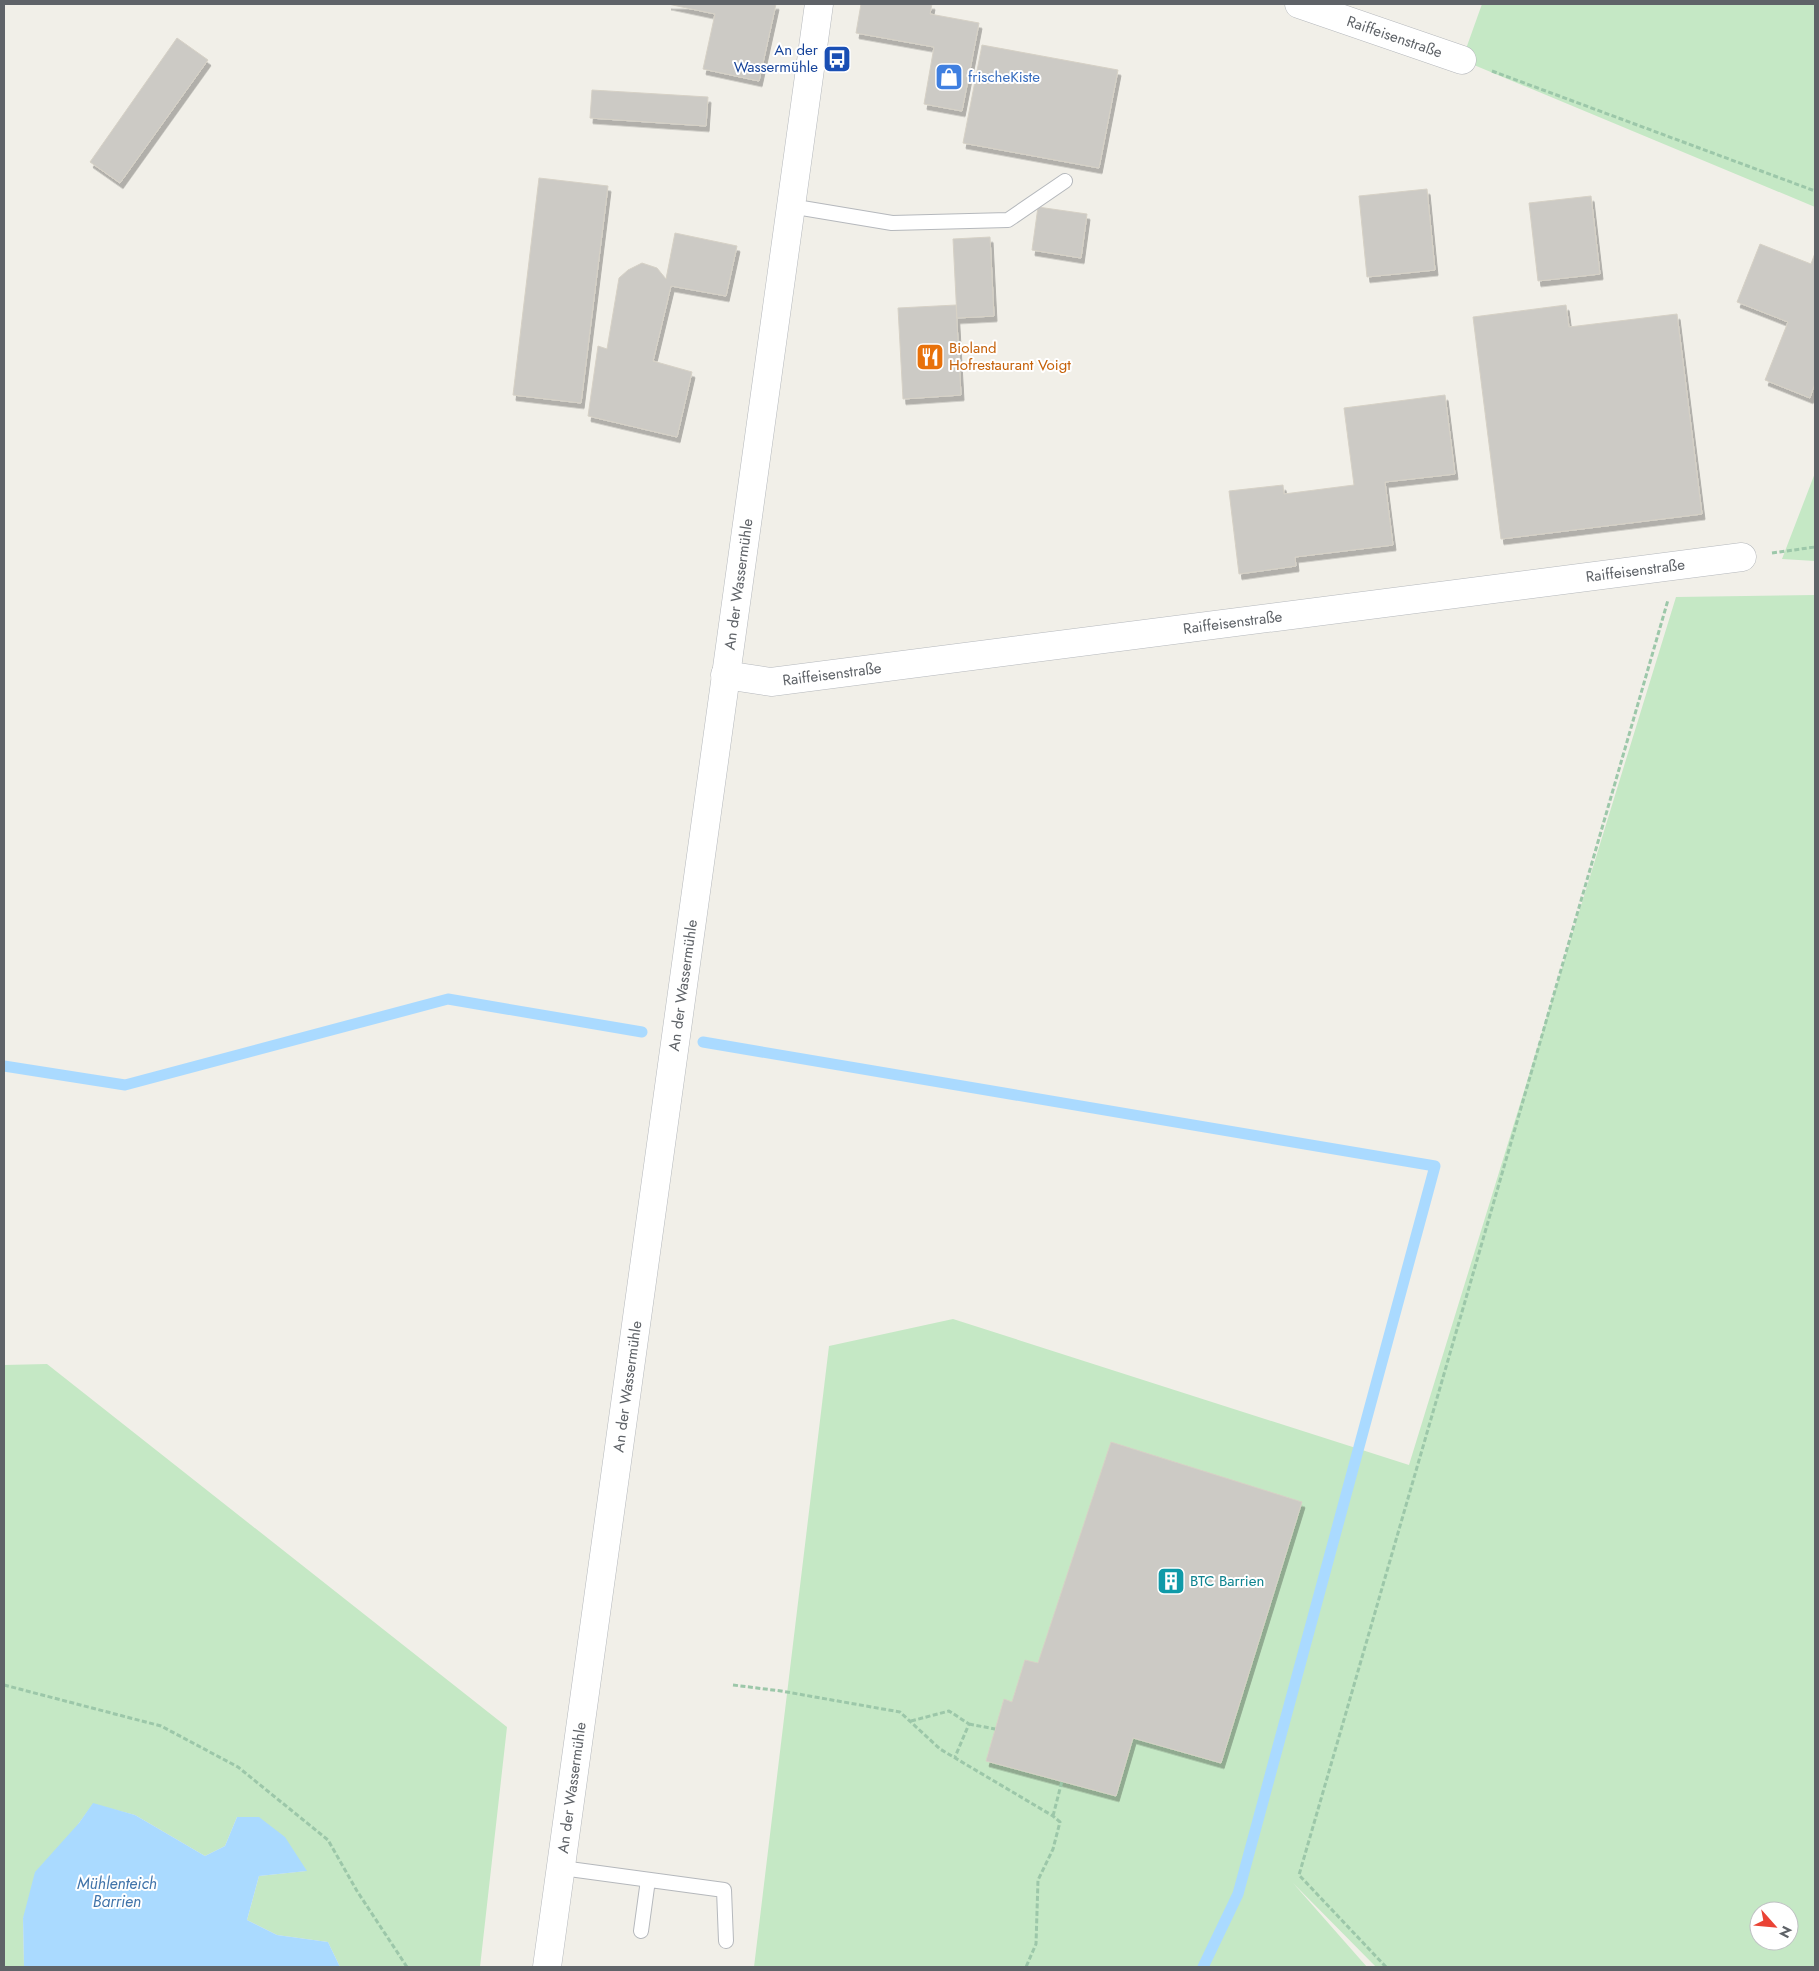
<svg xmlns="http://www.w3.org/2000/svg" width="1819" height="1971" font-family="Jost,sans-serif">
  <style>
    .green { fill: #c5e8c5; fill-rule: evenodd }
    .water { fill: #aadaff }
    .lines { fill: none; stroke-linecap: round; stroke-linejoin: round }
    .stream { stroke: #aadaff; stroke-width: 11 }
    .building { fill: #cccac5; stroke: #d6d1c6; filter: url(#shadow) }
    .service-casing { stroke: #b5b8bc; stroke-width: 16 }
    .minor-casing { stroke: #b5b8bc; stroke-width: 29 }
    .tertiary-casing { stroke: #b5b8bc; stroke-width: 29 }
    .path { stroke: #9cc7a9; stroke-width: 3; stroke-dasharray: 5 2.5; stroke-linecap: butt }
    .service { stroke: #fff; stroke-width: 14 }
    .minor { stroke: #fff; stroke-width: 28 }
    .tertiary { stroke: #fff; stroke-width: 28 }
    .labels { text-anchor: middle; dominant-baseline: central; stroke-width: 4; stroke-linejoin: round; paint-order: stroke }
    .street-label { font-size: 15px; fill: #5f6368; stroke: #fff }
    .transit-label { font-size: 15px; fill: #164399; stroke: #fff; text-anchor: end }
    .shop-label { font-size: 15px; fill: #366cbe; stroke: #fff; text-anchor: start }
    .food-label { font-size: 15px; fill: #c56008; stroke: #fff; text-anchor: start }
    .culture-label { font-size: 15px; fill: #0d838f; stroke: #fff; text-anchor: start }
    .water-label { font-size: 16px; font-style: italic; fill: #4174aa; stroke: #fff }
  </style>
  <defs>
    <filter id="shadow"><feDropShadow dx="3" dy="5.5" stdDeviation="0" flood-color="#0004"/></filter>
  </defs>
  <rect width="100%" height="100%" fill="#f1efe8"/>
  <path class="green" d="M1482,4H1815V207L1462,60Z
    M1815,473V561L1782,559Z
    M1815,595V1967H1376L1293,1883L1367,1967H754L829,1346L953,1319L1409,1465L1676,597ZM1759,1911H1789V1941H1759Z
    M47,1364L507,1727L480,1967H340L328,1942L277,1935L247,1920L259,1876L306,1871L237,1817L225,1846L205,1856L135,1815L93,1804L79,1823L23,1918L24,1967H4V1365Z"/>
  <path class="water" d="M93,1803L135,1815L205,1856L225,1846L237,1817H259L285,1837L307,1871L259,1876L247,1920L277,1935L328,1942L340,1967H24L23,1918L35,1872L79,1823Z"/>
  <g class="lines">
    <path class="stream" d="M703,1042L1435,1166L1238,1894L1203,1967
      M4,1066L125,1085L448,999L642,1032"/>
  </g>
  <path class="building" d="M668,4H776L759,81L703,69L715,14Z
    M861,4H932L930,14L979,23L962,111L924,104L934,47L856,33Z
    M177,38L208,60L120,183L90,162Z
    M982,45L1118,70L1099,168L963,143Z
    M592,90L708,97L706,126L590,118Z
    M539,178L608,186L581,403L513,395Z
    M1427,189L1435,270L1367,277L1359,196Z
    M1591,196L1600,274L1538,281L1529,203Z
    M1038,207L1087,214L1081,258L1032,250Z
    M675,233L737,246L726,296L671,286L653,361L692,372L677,437L588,416L598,346L607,349L619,278L628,270L642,263L657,268L666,279Z
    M990,237L994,316L957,318L953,239Z
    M1760,244L1811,264L1815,253V383L1810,398L1765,380L1788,322L1737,302Z
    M956,305L961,395L903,399L898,308Z
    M1566,305L1569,327L1677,314L1702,514L1501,539L1473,317Z
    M1445,395L1455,474L1385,482L1393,545L1295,557L1296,566L1239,574L1229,491L1283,485L1284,494L1354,485L1344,408Z
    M1111,1442L1302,1502L1221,1763L1133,1738L1116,1796L986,1761L1004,1699L1012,1702L1025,1660L1038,1663Z"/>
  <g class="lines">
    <defs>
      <path id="service" d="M790,206L892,223L1008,220L1065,181
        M562,1868L724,1890L726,1941
        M641,1931L648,1880"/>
      <g id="minor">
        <path id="s1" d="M1299,4L1462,60"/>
        <path id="s2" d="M725,675L771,682L1742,557"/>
      </g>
      <g id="tertiary">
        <path id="s3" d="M547,1967L819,4"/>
      </g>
    </defs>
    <use href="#service" class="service-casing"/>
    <use href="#minor" class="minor-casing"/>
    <use href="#tertiary" class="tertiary-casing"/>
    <path class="path" d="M1492,71L1815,191
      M1772,553L1815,547
      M4,1685L161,1726L238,1767L328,1840L357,1891L407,1967
      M733,1685L781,1691L900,1712L940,1749L1053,1816L1060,1822L1053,1849L1038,1880L1036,1944L1026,1967
      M911,1721L949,1711L969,1724L955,1757
      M969,1724L995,1729
      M1053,1816L1062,1781
      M1386,1967L1299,1875L1668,600"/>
    <use href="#service" class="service"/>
    <use href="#minor" class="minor"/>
    <use href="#tertiary" class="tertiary"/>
  </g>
  <defs>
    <symbol id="bus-square" viewBox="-11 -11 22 22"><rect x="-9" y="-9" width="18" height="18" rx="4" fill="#1a4fb4" stroke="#fff"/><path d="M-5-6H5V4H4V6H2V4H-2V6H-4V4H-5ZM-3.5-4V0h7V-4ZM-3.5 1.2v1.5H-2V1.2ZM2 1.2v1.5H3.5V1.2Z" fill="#fff"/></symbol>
    <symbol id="shop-square" viewBox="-11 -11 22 22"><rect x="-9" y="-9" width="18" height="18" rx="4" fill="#3f7fe0" stroke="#fff"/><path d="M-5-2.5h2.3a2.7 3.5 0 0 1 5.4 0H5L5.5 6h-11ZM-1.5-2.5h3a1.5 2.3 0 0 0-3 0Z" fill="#fff"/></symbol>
    <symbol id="restaurant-square" viewBox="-11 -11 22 22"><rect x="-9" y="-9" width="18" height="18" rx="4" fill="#e8710a" stroke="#fff"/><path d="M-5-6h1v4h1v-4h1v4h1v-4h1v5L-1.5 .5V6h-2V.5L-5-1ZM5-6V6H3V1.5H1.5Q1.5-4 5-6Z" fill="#fff"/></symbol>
    <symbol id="building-square" viewBox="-11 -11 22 22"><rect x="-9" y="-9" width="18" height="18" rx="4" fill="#0f9aa8" stroke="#fff"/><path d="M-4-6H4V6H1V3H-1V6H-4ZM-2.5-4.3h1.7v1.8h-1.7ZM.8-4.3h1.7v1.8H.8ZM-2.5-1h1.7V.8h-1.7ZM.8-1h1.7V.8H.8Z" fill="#fff"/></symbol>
  </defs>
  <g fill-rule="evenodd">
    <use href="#bus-square" x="821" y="43" width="32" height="32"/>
    <use href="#shop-square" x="933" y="61" width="32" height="32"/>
    <use href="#restaurant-square" x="914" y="341" width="32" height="32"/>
    <use href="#building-square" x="1155" y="1565" width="32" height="32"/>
  </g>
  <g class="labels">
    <g class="street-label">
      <text stroke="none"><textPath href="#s1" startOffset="101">Raiffeisenstraße</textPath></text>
      <text stroke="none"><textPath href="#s2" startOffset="918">Raiffeisenstraße</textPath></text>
      <text stroke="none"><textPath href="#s3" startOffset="1396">An der Wassermühle</textPath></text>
      <text stroke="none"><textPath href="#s2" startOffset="512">Raiffeisenstraße</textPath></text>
      <text stroke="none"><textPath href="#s2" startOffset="108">Raiffeisenstraße</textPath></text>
      <text stroke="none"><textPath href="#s3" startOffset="991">An der Wassermühle</textPath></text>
      <text stroke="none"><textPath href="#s3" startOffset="586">An der Wassermühle</textPath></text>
      <text stroke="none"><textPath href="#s3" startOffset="181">An der Wassermühle</textPath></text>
    </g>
    <g class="transit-label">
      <text x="818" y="50">An der<tspan x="818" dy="17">Wassermühle</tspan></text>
    </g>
    <g class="shop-label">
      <text x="968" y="77">frischeKiste</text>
    </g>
    <g class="food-label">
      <text x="949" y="348">Bioland<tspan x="949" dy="17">Hofrestaurant Voigt</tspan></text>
    </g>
    <g class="culture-label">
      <text x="1190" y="1581">BTC Barrien</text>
    </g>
    <g class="water-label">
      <text x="117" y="1883">Mühlenteich<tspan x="117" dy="18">Barrien</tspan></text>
    </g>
  </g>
  <rect width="1819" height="1971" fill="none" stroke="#5f6368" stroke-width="10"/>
  <g transform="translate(1774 1926) rotate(117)"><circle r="24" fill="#ffffff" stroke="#bfc1c3"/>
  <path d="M0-4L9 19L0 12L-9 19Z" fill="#ea4335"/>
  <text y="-8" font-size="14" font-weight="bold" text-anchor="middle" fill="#5f6368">N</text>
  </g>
</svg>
